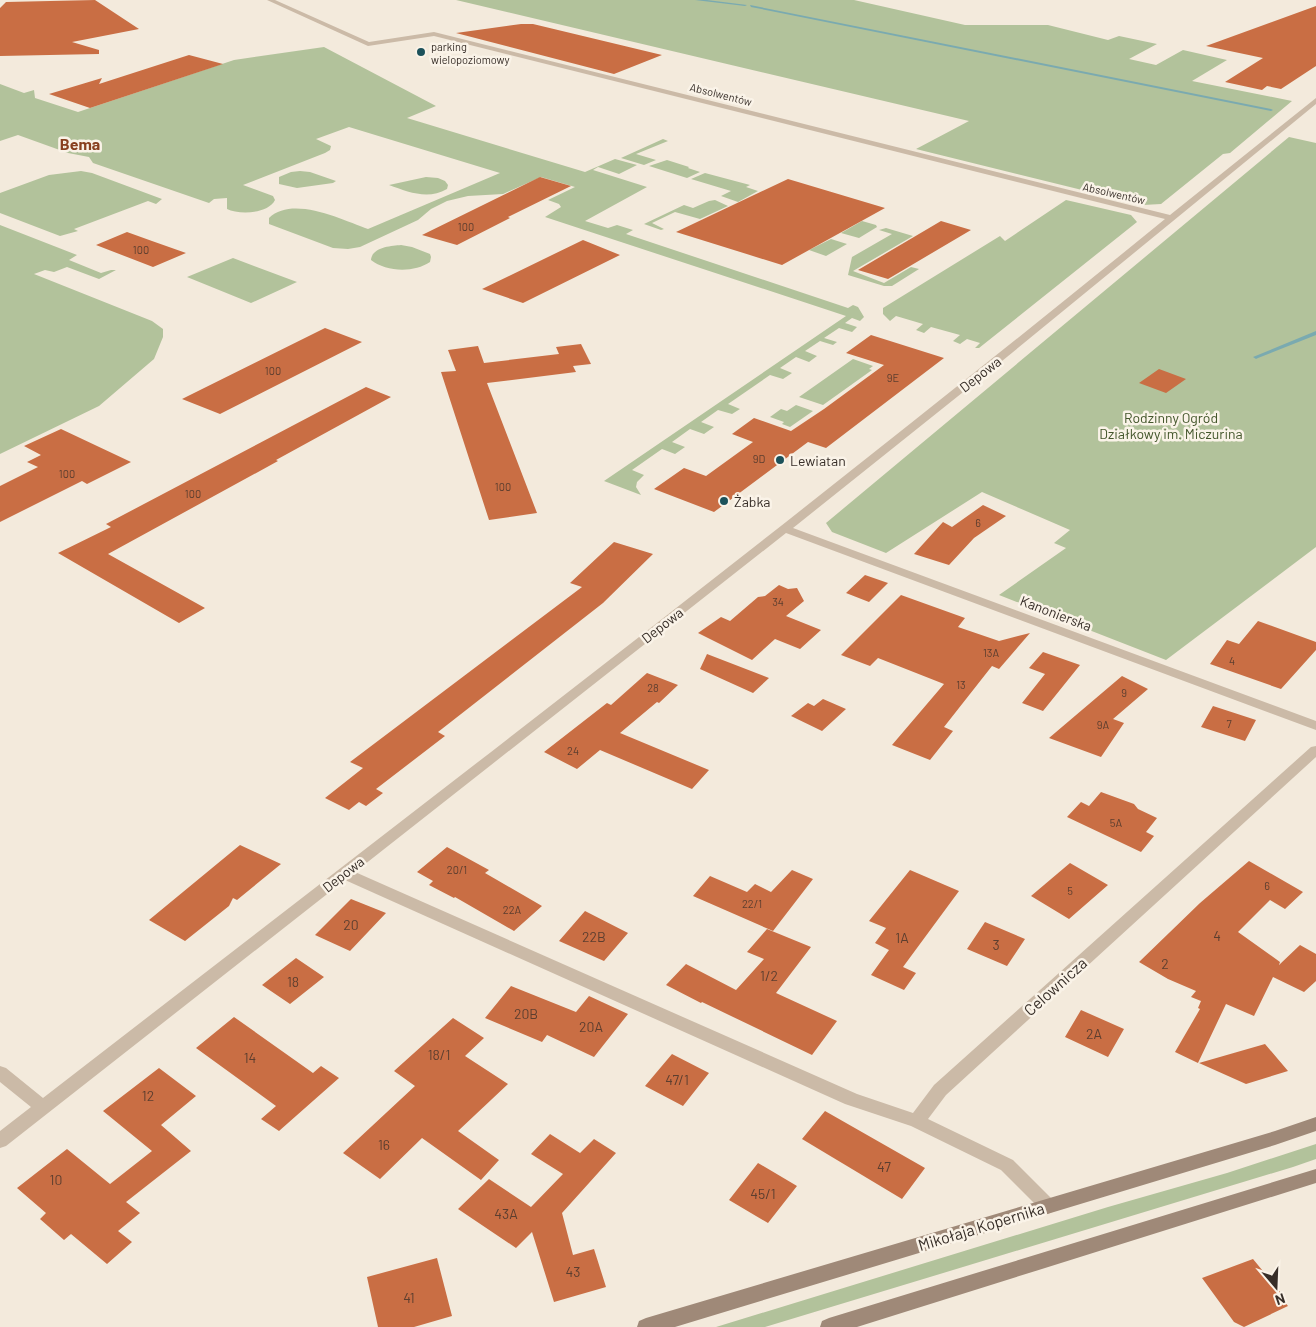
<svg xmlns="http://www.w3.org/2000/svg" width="1316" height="1327" font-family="Barlow,sans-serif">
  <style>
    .green { fill: #b2c29b }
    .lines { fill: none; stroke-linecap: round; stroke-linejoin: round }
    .stream { fill: #7aaab0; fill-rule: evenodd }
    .building { fill: #c96e44 }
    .minor { fill: #cbbaa7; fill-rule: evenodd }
    .secondary { fill: #9f8978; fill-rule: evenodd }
    .poi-dot { fill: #1c515a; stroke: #faf3e8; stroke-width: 2 }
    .labels { text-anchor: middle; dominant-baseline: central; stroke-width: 5; stroke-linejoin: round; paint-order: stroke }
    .far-poi-label { font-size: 11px; fill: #372e28; stroke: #faf3e8; text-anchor: start }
    .far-street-label { font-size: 11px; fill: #372e28; stroke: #faf3e8 }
    .number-label { font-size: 11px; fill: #5c3e2f }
    .street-label { font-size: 14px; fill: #372e28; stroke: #faf3e8 }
    .park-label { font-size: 14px; fill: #43562b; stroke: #faf3e8 }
    .poi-label { font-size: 14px; fill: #372e28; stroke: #faf3e8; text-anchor: start }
    .near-number-label { font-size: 14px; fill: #5c3e2f }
    .far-district-label { font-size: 16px; font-weight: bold; fill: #88401f; stroke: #faf3e8 }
    .near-street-label { font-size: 16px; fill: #372e28; stroke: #faf3e8 }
  </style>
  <rect width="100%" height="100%" fill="#f3eadc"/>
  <path class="green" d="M456,0H854L965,25H1048L1108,40L1119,36L1157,44L1129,59L1156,65L1183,50L1227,60L1192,81L1292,101L1230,153L1223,154L1161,204L1143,205L916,149L969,121Z
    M324,47L436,106L407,118L585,172L615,159L637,165L619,174L598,167L593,170L647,187L585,221L608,228L617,225L633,230L626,234L848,308L853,305L858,307L864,317L860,321L852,318L845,323L857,327L852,332L839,328L824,338L837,342L833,345L820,341L805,351L817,356L809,362L796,357L780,368L792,373L783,379L770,375L728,404L740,409L732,414L718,410L701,422L714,427L704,434L690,429L672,442L685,447L675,454L662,449L632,470L644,475L637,482L636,487L641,495L604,481L846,316L545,217L561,207L559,204L548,200L575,187L541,177L503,194L468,196L447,201L431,209L418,220L360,247L348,249L333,248L269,224V218C293,195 342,220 368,229L500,173L349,127L316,139L331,146L330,150L325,153L243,185L273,196L275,200C268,214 239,215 227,209V198L214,199L209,203L93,163L89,157L68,153L18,135L0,141V84L24,93L34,90L35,98L78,112L234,60Z
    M1289,137L1316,143V547L1166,660L999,595L1066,548L1054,543L1070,530L982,492L886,553L832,532L826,523Z
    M663,139L668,141L636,154L656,160L644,165L621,158Z
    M667,160L689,167L688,168L700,172L687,178L649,166Z
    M81,171L92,173L162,199L156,204L148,201L74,229L78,231L60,236L0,213V193L49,175Z
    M300,171L310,172L336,181L333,183L297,188L279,184V177L291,172Z
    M705,173L750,185L746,187L758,191L738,202L721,196L731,191L691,179Z
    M426,177L438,178L445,181L448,185L447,189C428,200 408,192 389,185Z
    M715,200L728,206L700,219L675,212L652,223L664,229L661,230L644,224L684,205L693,208L709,201Z
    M1066,200L1131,215L1137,222L979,348H975L980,343L967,339L960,344L953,341L960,335L931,327L924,333L916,330L923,324L896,316L890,321L883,314V308L1000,236L1005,241Z
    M862,221L876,225L877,227L859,238L841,233Z
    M0,225L77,255L69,260L101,273L111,270H116L99,279L67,267L54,272L45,270L34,274L152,321L163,329V337L154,359L99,406L0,454Z
    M886,228L913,236L853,271L884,283L911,267L919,269L892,286H884L848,275L852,257L892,234L879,230Z
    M831,239L847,244L826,256L809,250Z
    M401,245L412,247L430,254L431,257L430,262C414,273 386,272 371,260C372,247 391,246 401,245Z
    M233,258L297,282L251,303L187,277Z
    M853,359L873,366L869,369L872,370L823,405L799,397Z
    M796,405L813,411L790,427L782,424L784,422L770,417L781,409L787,411Z
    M1316,1144V1159L1293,1167L765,1327H716L1108,1207L1227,1173Z"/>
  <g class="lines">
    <path class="stream" d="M695,0H707L747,5L745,6Z
      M750,5L1271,109L1273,110L1271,111L751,7Z
      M1316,331V335L1258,358L1256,359L1253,357Z"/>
  </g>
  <path class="building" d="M95,0L139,29L72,42L99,50V54L0,56V8L6,2Z
    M1316,6V66L1281,89L1267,86L1262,90L1225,82L1263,58L1206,46Z
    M521,24H533L662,55L614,74L456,33Z
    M189,55L223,64L90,108L49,94L102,78L99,84Z
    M540,177L571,186L508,217L510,218L457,245L422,235Z
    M788,179L885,208L782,265L676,232Z
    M941,221L971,230L888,279L858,270Z
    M127,232L152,241L186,253L153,267L96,245Z
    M583,240L620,255L523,303L482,289Z
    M325,328L362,342L220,414L182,399Z
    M871,335L944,358L826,448L808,442L714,512L654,489L684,468L706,476L753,442L732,434L754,418L791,431L824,409L884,365L846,353Z
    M581,344L591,364L573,366L576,372L487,383L537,513L489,520L441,372L456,371L448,350L478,346L484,363L559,354L556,347Z
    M1159,369L1186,379L1166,393L1139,383Z
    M366,387L391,397L276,460L278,461L108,554L205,608L179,623L58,553L111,527L106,524Z
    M61,429L131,462L87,484L82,481L0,522V486L38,467L27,462L41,455L24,446Z
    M983,505L1006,516L974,538L949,565L914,554L943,522L952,527Z
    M614,542L653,554L603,603L438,732L445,736L376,789L383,793L366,806L359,802L349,810L325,798L363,768L350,762L582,587L570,583Z
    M865,575L888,583L869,602L846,593Z
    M779,585L788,589L797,588L804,601L786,616L821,630L800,649L775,639L752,660L698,633L721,617L730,621L758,597L765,596Z
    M901,595L965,618L958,627L999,641L1030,633L999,669L992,666L944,727L953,731L930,760L892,745L944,684L878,658L870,666L841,655Z
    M1258,621L1316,642V650L1281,689L1210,664L1227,640L1239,644Z
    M1043,652L1080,665L1043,711L1022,703L1045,674L1029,668Z
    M707,654L769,678L753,693L700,669Z
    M647,673L678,685L659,703L657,702L620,733L709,770L692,789L600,750L577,769L544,752L607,703L611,705Z
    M1122,676L1148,689L1113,719L1124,723L1101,757L1049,738Z
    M823,699L846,709L822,731L791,716L808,703L814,706Z
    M1213,706L1256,720L1245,741L1201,727Z
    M1101,792L1134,804L1138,809L1157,818L1146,832L1154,836L1141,852L1067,817L1081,802L1089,806Z
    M240,845L281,864L237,900L233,898L229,906L185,941L149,920Z
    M447,847L489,870L485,873L542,906L514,931L455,897L454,898L429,885L433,881L417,872Z
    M1249,861L1303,892L1285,909L1270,900L1238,932L1280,962L1279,965L1300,945L1316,954V981L1304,992L1273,977L1254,1016L1226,1004L1198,1063L1175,1052L1200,1009L1198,1008L1201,1001L1191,997L1196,991L1168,979L1139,962L1200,903Z
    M1070,863L1108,885L1069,919L1031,896Z
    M792,870L813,879L773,931L693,896L710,876L747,892L755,884L771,892Z
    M910,870L959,891L903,967L916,973L904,990L871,975L889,950L875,943L886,928L869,921Z
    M351,899L386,913L350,951L315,935Z
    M585,911L628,933L604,961L559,941Z
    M985,922L1025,939L1007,966L967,949Z
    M767,929L811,947L776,993L837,1021L812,1055L702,1002L701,1003L666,985L686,964L736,990L764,959L747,952Z
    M296,958L324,977L290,1004L262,985Z
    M511,986L576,1012L589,996L628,1014L594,1057L547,1035L542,1042L485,1018Z
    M1081,1010L1124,1029L1108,1057L1065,1037Z
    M234,1017L313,1073L321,1066L339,1078L279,1131L261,1119L276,1106L196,1048Z
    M453,1018L484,1038L465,1056L508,1084L458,1131L499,1160L481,1180L422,1138L380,1179L343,1153L415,1086L394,1071Z
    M1265,1044L1288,1071L1246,1084L1199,1063Z
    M672,1054L709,1073L683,1106L645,1086Z
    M159,1068L196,1096L161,1125L191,1151L126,1202L140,1213L118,1231L132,1242L107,1264L71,1234L64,1240L40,1219L46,1213L17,1188L67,1149L110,1184L152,1151L103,1111Z
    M825,1111L925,1168L902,1199L802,1139Z
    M550,1134L580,1153L594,1139L616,1153L562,1213L573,1255L594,1249L606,1287L554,1302L532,1232L516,1248L458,1209L489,1179L531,1207L563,1174L531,1154Z
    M758,1163L797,1186L768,1223L729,1200Z
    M437,1258L452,1316L414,1327H378L367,1277Z
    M1253,1259L1281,1293L1279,1295L1288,1306L1244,1327L1234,1322L1202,1278Z"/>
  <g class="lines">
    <path class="minor" d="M267,0H275L369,42L434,32L1170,215L1316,98V104L1002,361L793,528L1316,721V730L786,533L355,872L857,1094L913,1113L934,1085L1311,747L1316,746V757L946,1095L928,1119L1013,1160L1054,1201L1057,1206L1054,1211L1048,1214L1042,1211L1001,1170L911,1126L845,1104L345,880L6,1146L0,1148V1131L31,1107L0,1082V1066L6,1068L43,1098C419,807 797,519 1165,219L434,36L368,46Z"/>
    <path class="secondary" d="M1316,1117V1131L1275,1145L675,1327H637L639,1321L646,1318L1275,1131Z
      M1316,1169V1183L857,1327H820L822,1321L829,1318Z"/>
  </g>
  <g class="poi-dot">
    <circle cx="421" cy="52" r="5"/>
    <circle cx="780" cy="460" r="5"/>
    <circle cx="724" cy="501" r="5"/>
  </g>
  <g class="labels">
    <g class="far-poi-label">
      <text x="431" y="46">parking<tspan x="431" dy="13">wielopoziomowy</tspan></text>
    </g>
    <g class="far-street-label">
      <text transform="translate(721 94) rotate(14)">Absolwentów</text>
      <text transform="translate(1114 193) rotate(13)">Absolwentów</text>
    </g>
    <g class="number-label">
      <text x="466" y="226">100</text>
      <text x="141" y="249">100</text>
      <text x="273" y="370">100</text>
      <text x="893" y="377">9E</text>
      <text x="759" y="458">9D</text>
      <text x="67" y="473">100</text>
      <text x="503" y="486">100</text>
      <text x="193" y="493">100</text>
      <text x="978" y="522">6</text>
      <text x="778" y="601">34</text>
      <text x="991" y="652">13A</text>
      <text x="1232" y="660">4</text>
      <text x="961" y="684">13</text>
      <text x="653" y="687">28</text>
      <text x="1124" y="692">9</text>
      <text x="1229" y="723">7</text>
      <text x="1103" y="724">9A</text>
      <text x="573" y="750">24</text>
      <text x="1116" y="822">5A</text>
      <text x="457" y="869">20/1</text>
      <text x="1267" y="885">6</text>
      <text x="1070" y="890">5</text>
      <text x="752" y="903">22/1</text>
      <text x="512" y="909">22A</text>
    </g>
    <g class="street-label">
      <text transform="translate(980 374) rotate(-38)">Depowa</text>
      <text transform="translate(1056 613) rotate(21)">Kanonierska</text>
      <text transform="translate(662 625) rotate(-38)">Depowa</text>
      <text transform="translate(343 874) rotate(-38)">Depowa</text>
    </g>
    <g class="park-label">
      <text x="1171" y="417">Rodzinny Ogród<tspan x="1171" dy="16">Działkowy im. Miczurina</tspan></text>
    </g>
    <g class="poi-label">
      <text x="790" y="460">Lewiatan</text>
      <text x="734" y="501">Żabka</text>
    </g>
    <g class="near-number-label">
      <text x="351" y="924">20</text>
      <text x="1217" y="935">4</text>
      <text x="594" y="936">22B</text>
      <text x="902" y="937">1A</text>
      <text x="996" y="944">3</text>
      <text x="1165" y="963">2</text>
      <text x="769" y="975">1/2</text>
      <text x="293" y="981">18</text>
      <text x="526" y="1013">20B</text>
      <text x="591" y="1026">20A</text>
      <text x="1094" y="1033">2A</text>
      <text x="439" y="1054">18/1</text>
      <text x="250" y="1057">14</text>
      <text x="677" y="1079">47/1</text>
      <text x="148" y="1095">12</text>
      <text x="384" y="1144">16</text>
      <text x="884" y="1166">47</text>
      <text x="56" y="1179">10</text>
      <text x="763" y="1193">45/1</text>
      <text x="506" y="1213">43A</text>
      <text x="573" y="1271">43</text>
      <text x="409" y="1297">41</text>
    </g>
    <g class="far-district-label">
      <text x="80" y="143">Bema</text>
    </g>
    <g class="near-street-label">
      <text transform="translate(1055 986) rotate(-42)">Celownicza</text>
      <text transform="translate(981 1226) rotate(-17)">Mikołaja Kopernika</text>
    </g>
  </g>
  <g transform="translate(1276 1287) rotate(161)" stroke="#faf3e8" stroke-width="4" paint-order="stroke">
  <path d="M0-4L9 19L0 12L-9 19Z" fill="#372e28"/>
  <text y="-8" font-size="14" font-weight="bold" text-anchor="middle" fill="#372e28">N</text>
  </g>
</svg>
